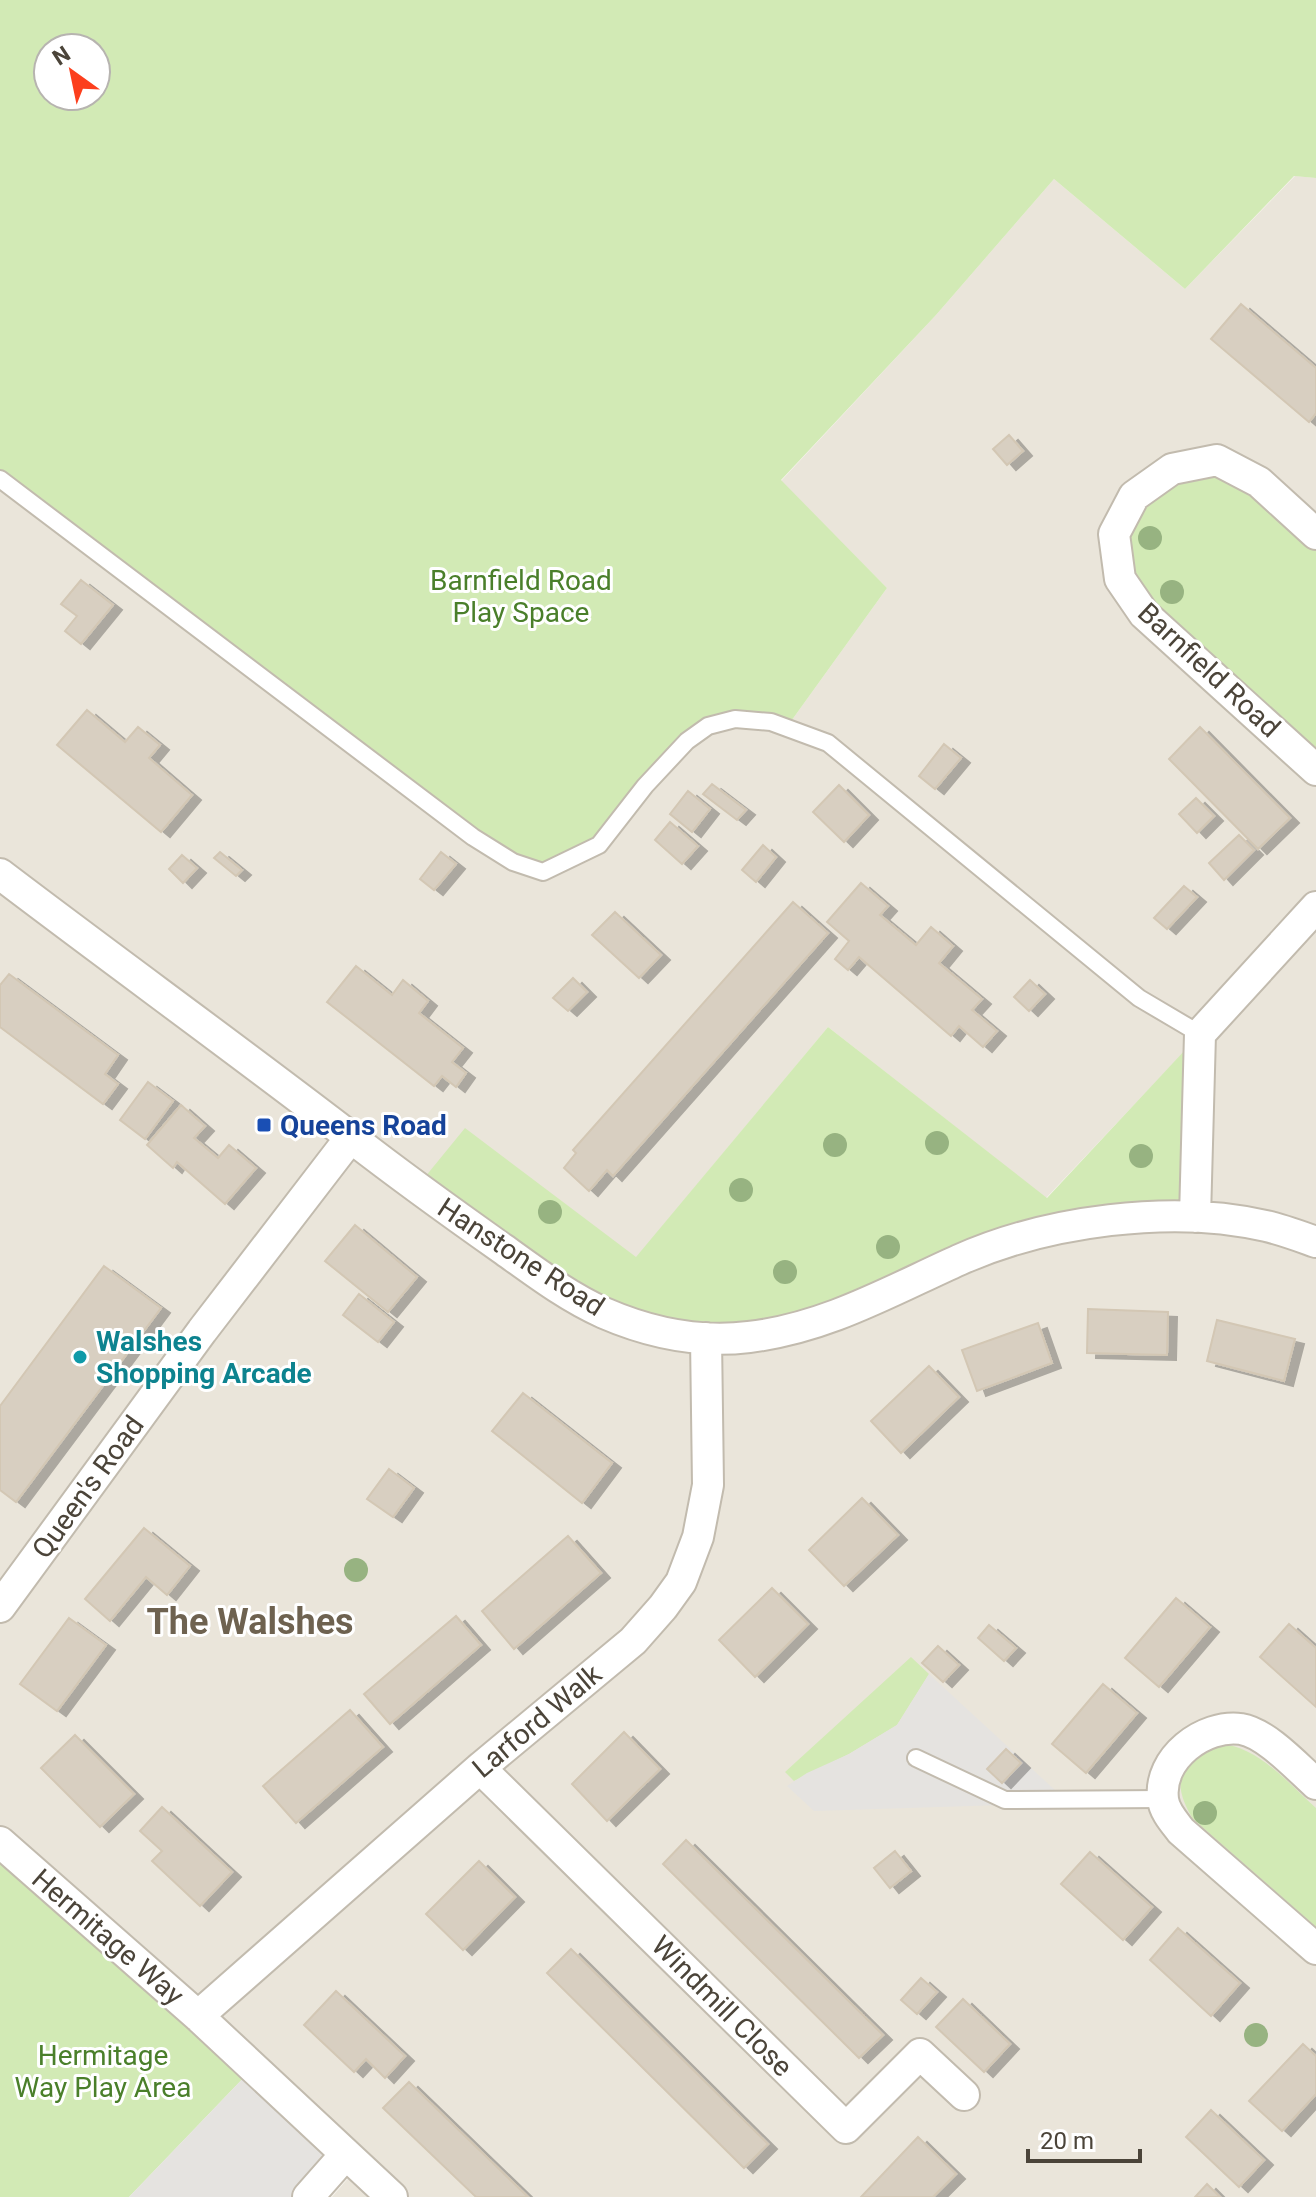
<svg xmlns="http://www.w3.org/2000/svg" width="1316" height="2197" font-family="Roboto,sans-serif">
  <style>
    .residential { fill: #eae5da; fill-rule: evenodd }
    .green { fill: #d2eab5; fill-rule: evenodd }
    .parking { fill: #e5e3e0 }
    .building { fill: #d8cfc1; stroke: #d3c7b4; stroke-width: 2; filter: url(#shadow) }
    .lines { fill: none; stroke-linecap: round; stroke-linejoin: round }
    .lane-casing { stroke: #c2bbae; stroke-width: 20 }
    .street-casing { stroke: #c2bbae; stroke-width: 34 }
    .lane { stroke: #fff; stroke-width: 16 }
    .street { stroke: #fff; stroke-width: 30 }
    .tree { fill: #97b381 }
    .transit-dot { fill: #1a4fb4; stroke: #fff; stroke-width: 3 }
    .culture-dot { fill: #0f9aa8; stroke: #fff; stroke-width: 3 }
    .labels { text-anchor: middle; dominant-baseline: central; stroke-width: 6; stroke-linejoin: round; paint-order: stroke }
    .park-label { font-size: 28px; fill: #4a7f2a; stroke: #fff }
    .street-label { font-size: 28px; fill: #4b4439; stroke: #fff }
    .transit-label { font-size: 28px; font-weight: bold; fill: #164399; stroke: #fff; text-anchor: start }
    .culture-label { font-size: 28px; font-weight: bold; fill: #0d838f; stroke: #fff; text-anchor: start }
    .district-label { font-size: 36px; font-weight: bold; fill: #6e6250; stroke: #fff }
  </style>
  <defs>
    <filter id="shadow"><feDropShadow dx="9" dy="5" stdDeviation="0" flood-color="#0004"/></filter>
  </defs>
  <rect width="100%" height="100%" fill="#f6f3ec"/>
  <path class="residential" d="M1295,176L1316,178V2197H332L358,2167L0,1842V479L708,727L769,724L828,744L1141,993L829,741L789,724L887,588L781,481L936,315L1054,179L1185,289ZM828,1027L1046,1198L1199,1036L1013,1239L554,1285L465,1129L636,1258Z"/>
  <path class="green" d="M0,0H1316V178L1294,176L1185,289L1054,179L936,315L781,480L887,588L789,724L708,725L599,845L543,868L515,860L0,479ZM48,48H96V96H48Z
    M1217,460L1316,534V770L1120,579L1134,496Z
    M828,1027L1047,1198L1200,1034L1195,1217L1061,1227L834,1317L647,1330L416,1188L465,1128L636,1257Z
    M911,1657L929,1674L897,1725L849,1754L794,1781L785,1772Z
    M1220,1744C1258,1746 1289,1784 1316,1808V1927L1193,1819C1182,1801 1172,1777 1191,1759C1198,1752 1212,1748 1220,1744Z
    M0,1842L253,2068L129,2197H0Z"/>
  <path class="parking" d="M929,1674L1069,1803L814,1811L787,1786L807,1773L849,1754L897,1725Z
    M253,2068L345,2155L308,2197H129Z"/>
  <path class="building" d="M1241,304L1316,368V413L1309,422L1211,339Z
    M1009,435L1023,451L1007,465L993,449Z
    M81,580L113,605L81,644L65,631L77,616L61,604Z
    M87,710L125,742L138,727L160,745L149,758L192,795L161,832L57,745Z
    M1200,727L1290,818L1258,849L1169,759Z
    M944,744L961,758L935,789L919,776Z
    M712,784L746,810L737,820L703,794Z
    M839,785L869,815L844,842L813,812Z
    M688,791L710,809L692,832L670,814Z
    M1196,798L1214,816L1197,833L1179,814Z
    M670,822L698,846L682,864L655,840Z
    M1239,835L1254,850L1224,880L1209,863Z
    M763,845L776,857L756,882L742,870Z
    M220,852L242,870L236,876L214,858Z
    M441,852L456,864L434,890L420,879Z
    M182,855L197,868L183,883L169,869Z
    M861,883L888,906L880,915L916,945L931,927L953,946L939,963L982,999L972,1010L997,1031L983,1047L959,1026L951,1036L859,957L848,970L835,959L849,941L827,922Z
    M1184,886L1197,897L1167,929L1154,918Z
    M793,902L828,933L613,1176L607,1170L589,1191L564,1168L576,1153L573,1150Z
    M615,912L661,955L639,978L592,935Z
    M356,966L392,995L403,980L428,1001L419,1013L463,1048L452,1062L466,1073L456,1087L442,1076L434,1086L327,1002Z
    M9,974L118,1055L105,1074L118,1084L103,1104L0,1027V985Z
    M573,978L587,992L568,1011L553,998Z
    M1030,980L1045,994L1029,1011L1014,997Z
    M148,1082L173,1101L145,1139L120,1120Z
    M181,1105L205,1126L194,1138L218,1158L229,1145L256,1168L225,1204L177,1162L173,1168L147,1145Z
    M355,1225L417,1277L388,1312L325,1261Z
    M104,1266L161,1308L16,1502L0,1490V1406Z
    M359,1294L394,1322L378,1342L343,1315Z
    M1088,1309L1168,1312L1167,1355L1087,1353Z
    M1217,1320L1295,1339L1284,1381L1207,1361Z
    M1038,1323L1052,1363L977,1391L962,1350Z
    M929,1366L959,1397L901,1453L871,1421Z
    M523,1393L612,1463L582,1503L492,1431Z
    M389,1469L414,1488L393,1517L367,1499Z
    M862,1498L898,1535L844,1586L809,1550Z
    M144,1528L190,1566L167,1595L146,1577L110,1621L85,1599Z
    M568,1536L601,1573L514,1649L482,1611Z
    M772,1588L808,1624L755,1677L719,1640Z
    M1176,1598L1210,1627L1159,1687L1125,1658Z
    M456,1616L481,1645L390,1724L364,1694Z
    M69,1618L106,1645L57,1711L20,1684Z
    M1289,1624L1316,1648V1707L1260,1657Z
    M989,1625L1016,1648L1004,1661L978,1638Z
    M938,1646L959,1665L943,1682L922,1663Z
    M1103,1684L1137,1713L1086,1773L1052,1744Z
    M350,1710L383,1747L296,1823L263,1786Z
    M624,1732L660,1769L607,1821L572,1784Z
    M75,1735L134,1794L100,1827L41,1768Z
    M1006,1749L1021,1763L1002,1783L987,1769Z
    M162,1807L232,1872L200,1906L152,1861L162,1851L140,1831Z
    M686,1840L883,2035L859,2058L663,1864Z
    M895,1851L911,1871L890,1888L874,1868Z
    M1090,1852L1152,1907L1123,1940L1061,1884Z
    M479,1861L515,1897L463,1950L426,1914Z
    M1178,1928L1240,1983L1211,2016L1150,1960Z
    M571,1949L768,2144L744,2168L547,1973Z
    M921,1978L937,1992L917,2014L901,2000Z
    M336,1991L405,2056L385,2078L366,2059L354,2072L304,2025Z
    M963,1999L1010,2044L984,2072L936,2027Z
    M1303,2044L1316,2056V2094L1282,2131L1249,2101Z
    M409,2082L528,2197H476L383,2108Z
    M1211,2110L1264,2160L1239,2187L1186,2137Z
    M918,2137L956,2174L933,2197H861Z
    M1207,2184L1220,2197H1195Z"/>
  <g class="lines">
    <defs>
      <path id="lane" d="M0,479L473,837L513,862L543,872L599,845L645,786L687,741L708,726L735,719L771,722L828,743L1139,998L1200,1034
        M916,1758L1005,1800L1163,1799"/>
      <path id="street" d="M1316,534L1259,482L1217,460L1172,469L1134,496L1114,534L1120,579L1144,614L1316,770
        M0,874C117,963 236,1049 353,1139C402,1177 452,1213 503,1249C535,1272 568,1297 604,1313C650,1333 699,1343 749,1337C826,1328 890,1291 959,1260C1046,1221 1172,1204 1266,1226C1283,1230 1299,1236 1316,1242
        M1195,1217L1200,1034L1316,907
        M0,1607L202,1331L351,1137
        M480,1768L846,2128L920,2054L964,2095
        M1316,1784C1297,1767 1266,1733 1241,1729C1204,1724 1158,1758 1163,1799C1164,1811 1174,1822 1181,1831L1316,1949
        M0,1842L198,2016L392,2197
        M198,2016L480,1768L633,1641L663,1607L681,1582L698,1537L708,1485L706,1338
        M308,2197L345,2155"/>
    </defs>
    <use href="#lane" class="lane-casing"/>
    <use href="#street" class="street-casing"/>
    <use href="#lane" class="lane"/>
    <use href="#street" class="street"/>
  </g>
  <g class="tree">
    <circle cx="1150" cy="538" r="12"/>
    <circle cx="1172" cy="592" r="12"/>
    <circle cx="937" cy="1143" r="12"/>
    <circle cx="835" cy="1145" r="12"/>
    <circle cx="1141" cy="1156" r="12"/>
    <circle cx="741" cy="1190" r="12"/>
    <circle cx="550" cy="1212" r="12"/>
    <circle cx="888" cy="1247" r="12"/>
    <circle cx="785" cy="1272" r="12"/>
    <circle cx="356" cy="1570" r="12"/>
    <circle cx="1205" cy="1813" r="12"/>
    <circle cx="1256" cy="2035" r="12"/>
  </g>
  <rect class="transit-dot" x="256" y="1117" width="16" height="16" rx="4"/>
  <circle class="culture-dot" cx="80" cy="1357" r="8"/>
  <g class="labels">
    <g class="park-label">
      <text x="521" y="580">Barnfield Road<tspan x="521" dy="32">Play Space</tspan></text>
      <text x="103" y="2055">Hermitage<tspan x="103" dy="32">Way Play Area</tspan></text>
    </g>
    <g class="street-label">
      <text transform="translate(1209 670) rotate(43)">Barnfield Road</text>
      <text transform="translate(521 1257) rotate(33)">Hanstone Road</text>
      <text transform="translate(88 1487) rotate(-54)">Queen's Road</text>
      <text transform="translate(537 1721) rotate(-40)">Larford Walk</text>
      <text transform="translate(108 1937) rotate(41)">Hermitage Way</text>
      <text transform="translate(722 2006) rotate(45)">Windmill Close</text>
    </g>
    <g class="transit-label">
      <text x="280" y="1125">Queens Road</text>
    </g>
    <g class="culture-label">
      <text x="96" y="1341">Walshes<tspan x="96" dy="32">Shopping Arcade</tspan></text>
    </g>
    <g class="district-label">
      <text x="250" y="1622">The Walshes</text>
    </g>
  </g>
  <g transform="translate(72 72) rotate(327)"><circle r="38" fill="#ffffff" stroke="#b7b4b0" stroke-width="2"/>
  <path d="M0-6L14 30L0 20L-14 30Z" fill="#fc3f1d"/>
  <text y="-12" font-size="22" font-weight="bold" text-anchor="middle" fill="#4b4439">N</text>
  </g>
  <path d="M1028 2149v12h112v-12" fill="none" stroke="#4b4439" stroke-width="4"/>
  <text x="1040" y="2149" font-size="24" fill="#4b4439" stroke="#ffffff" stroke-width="6" paint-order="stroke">20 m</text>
</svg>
